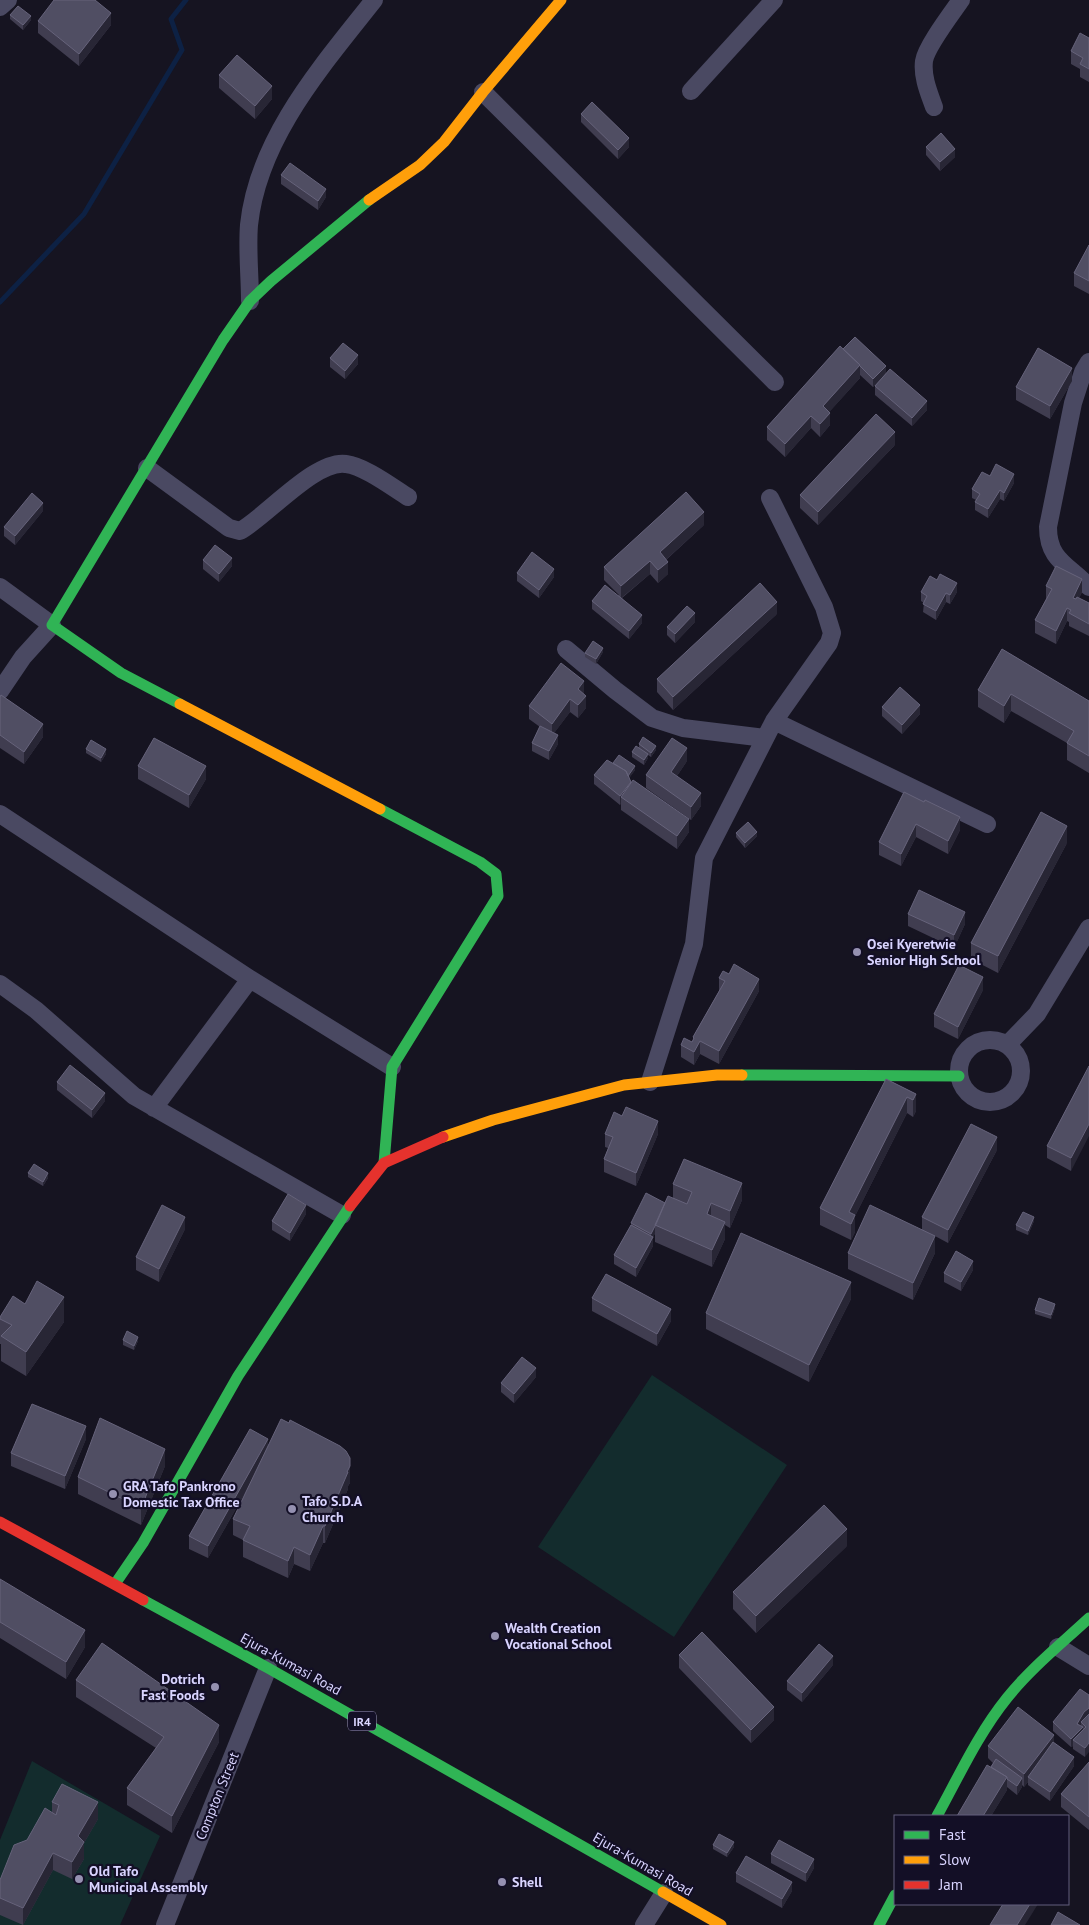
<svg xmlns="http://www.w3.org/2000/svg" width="1089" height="1925" font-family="'PT Sans',sans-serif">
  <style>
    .green { fill: #132c2d }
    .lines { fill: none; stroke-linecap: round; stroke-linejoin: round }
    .stream { stroke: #0d2144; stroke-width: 5 }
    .street { stroke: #4a4962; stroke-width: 18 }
    .fast { stroke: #30b455; stroke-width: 11 }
    .slow { stroke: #ff9f0a; stroke-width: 11 }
    .jam { stroke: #e5322d; stroke-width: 11 }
    .wall { fill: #403d50 }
    .shaded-wall { fill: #282635 }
    .building { fill: #504e63; stroke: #66637b }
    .poi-dot { fill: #9591b1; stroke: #130f26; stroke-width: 2 }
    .labels { text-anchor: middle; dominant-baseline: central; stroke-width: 4.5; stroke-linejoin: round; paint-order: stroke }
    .shield { fill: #130f26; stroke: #9e99be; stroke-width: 1 }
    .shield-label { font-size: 12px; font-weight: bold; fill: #d9d4ff }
    .poi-label { font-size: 14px; font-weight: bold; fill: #d9d4ff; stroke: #130f26; text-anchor: start }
    .street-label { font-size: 14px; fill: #d9d4ff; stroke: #130f26 }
  </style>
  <rect width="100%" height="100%" fill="#161421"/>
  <path class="green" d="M652,1375L787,1465L674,1637L538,1547Z
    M32,1761L160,1836L120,1925H0V1840Z"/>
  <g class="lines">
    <path class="stream" d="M0,302L84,214L182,50L171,19L186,0"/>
    <path class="street" d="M0,7L8,0
      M691,91L774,0
      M483,92L775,382
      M934,107C929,93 922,77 924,61C926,47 952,13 961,0
      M250,301C250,276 247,250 249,225C258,138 322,66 374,0
      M1089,362L1083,372L1073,403L1048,527C1048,561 1069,565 1089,587
      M147,468L229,528L240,531C267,516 316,459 346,464C364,466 392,487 408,497
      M0,587L52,625L23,657L0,691
      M566,649L615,690L652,718L683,728L765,738
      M774,721L987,824
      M0,814L250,979L392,1067
      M0,984L36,1010L134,1096L342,1215
      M959 1071a31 31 0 1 1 62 0a31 31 0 1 1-62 0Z
      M1007,1045L1037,1014L1089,928
      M650,1082L694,944L704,858L774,721L829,643L832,633L824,607L770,498
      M154,1108L250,979
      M1058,1647L1089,1666
      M165,1925L268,1668
      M644,1925L664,1893"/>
    <path class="fast" d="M180,704L121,673L52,625L223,340L250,301L271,281L369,200
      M380,809L480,862L496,874L498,896L392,1067L384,1163
      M742,1075L959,1076
      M115,1584L143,1543L238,1376L350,1206
      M143,1600L268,1668L663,1892
      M937,1816C959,1776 978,1734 1007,1698C1031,1668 1061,1644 1089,1618
      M879,1925L895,1895"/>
    <path class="slow" d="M369,200L420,165L444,142L483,92L561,0
      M180,704L380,809
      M443,1137L493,1120L624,1085L717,1075H742
      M663,1892L721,1925"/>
    <path class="jam" d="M350,1206L384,1163L443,1137
      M0,1522L143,1600"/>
  </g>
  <path class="wall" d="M10,15L31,20L23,30L10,19Z
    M38,21L111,25L79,66L38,33Z
    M1089,38V82L1080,77V69L1071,64V51Z
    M219,75L272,99L255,119L219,88Z
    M581,114L629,147L618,159L581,122Z
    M926,147L955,157L940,171L926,155Z
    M281,175L326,197L318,210L281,184Z
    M1089,245V294L1074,286V273Z
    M843,349L886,374L927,410L912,426L875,395V386L884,377L873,387L860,375V378L829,412L830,425L820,437L811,428L785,457L767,440V427Z
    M330,358L358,364L345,379L330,367Z
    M1072,381L1050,419L1016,400V387Z
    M895,445L818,525L800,508V495Z
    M990,476L1014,483L1004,501L1000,499L988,518L975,510V502L976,500L972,498V489Z
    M43,511L15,545L4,536V527Z
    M704,525L666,560L668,574L658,583L650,574L622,598L642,623L629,639L592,609V601L619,595L604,580V567Z
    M203,560L232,566L219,582L203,569Z
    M517,573L554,577L539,598L517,581Z
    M1046,586L1082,592L1079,598L1089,603V636L1069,626V622L1067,621L1056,644L1035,633V620L1046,599Z
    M921,592H957L950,604L946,602L936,620L923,612L924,603L921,601Z
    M777,614L673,710L657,692V679Z
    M695,622L675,643L667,635V627Z
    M603,652L596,664L585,657V653Z
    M978,690L1089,701V773L1067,760V743L1011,711L1004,723L978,707Z
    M584,693L586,708L578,718L570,712L554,733L558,744L549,760L532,751V743L540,727L529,719V706Z
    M0,697L43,737L24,764L0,748Z
    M882,707L920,714L902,734L882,716Z
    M639,744L656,750L651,757L648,755V758L644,765L632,757V752L639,747Z
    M86,749L106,754L101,762L86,753Z
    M687,761L677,776L701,806L691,820L646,788V775Z
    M613,763L635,770L629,778L631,782L689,832L677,849L621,810V803L620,805L594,784V775Z
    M138,766L206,779L189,808L138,779Z
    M904,792L960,830L948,854L916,837L901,866L879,855V842Z
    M736,833L757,836L745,848L736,837Z
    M1067,843L998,973L971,959V943Z
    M908,914L965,924L954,948L908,926Z
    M719,978L759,991L719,1064L700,1054L694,1065L681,1057V1045L692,1042L693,1040V1037L719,991Z
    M983,990L958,1039L934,1027V1014Z
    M1089,1066L1071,1171L1047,1158V1146Z
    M886,1079L916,1094V1111L913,1117L907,1113L855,1216V1232L851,1240L820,1225V1208Z
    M57,1082L105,1101L92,1118L57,1090Z
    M622,1116L658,1134L636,1186L604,1172V1159L608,1148L605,1147V1134Z
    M997,1150L948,1243L935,1236V1253L913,1300L848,1269V1253L922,1230V1217Z
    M28,1173L48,1178L43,1186L28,1177Z
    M673,1184L742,1200L730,1228L725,1225V1239L712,1267L655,1242V1233L653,1238V1246L636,1277L614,1264V1255L631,1225V1223L673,1198Z
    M306,1214L290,1241L272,1230V1221Z
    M1034,1221L1028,1235L1016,1230V1225Z
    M185,1229L159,1282L136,1270V1257Z
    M973,1270L961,1291L944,1282V1273Z
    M592,1298L671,1321L657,1346L592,1311Z
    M851,1299L809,1382L706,1329V1313Z
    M25,1304L64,1322L26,1376L1,1361V1344H0V1317Z
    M1055,1308L1051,1319L1035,1314V1310Z
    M123,1340L138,1341L134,1350L123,1345Z
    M536,1377L514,1403L501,1392V1383Z
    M86,1439L65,1489L11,1466V1453Z
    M268,1446L350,1483L348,1486V1489L325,1543H323L310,1571L294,1564L288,1578L243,1557V1540L233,1535V1519L250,1484L208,1558L189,1549V1536Z
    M165,1466L141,1525L78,1494V1477Z
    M847,1546L756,1633L733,1609V1592Z
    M0,1579L85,1647L66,1679L0,1638Z
    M679,1655L774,1720L751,1743L679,1668Z
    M833,1665L802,1702L787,1690V1681Z
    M76,1680L219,1742L172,1833L127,1805V1788L156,1748L76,1697Z
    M1089,1695L1085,1757L1073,1749V1746L1071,1747L1053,1731V1722Z
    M1054,1743L1074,1766L1050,1801L1028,1785V1782L1024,1787L1022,1785V1787L1017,1795L1007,1787V1790L991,1816H957L993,1763L988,1758V1746Z
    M1089,1762V1830L1061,1807V1794Z
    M52,1802L98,1819L84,1843V1859L72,1879L53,1870L23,1925L0,1915V1880L27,1840L52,1812Z
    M713,1845L734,1847L727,1857L713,1849Z
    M771,1854L814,1868L806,1882L771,1863Z
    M736,1873L792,1891L782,1908L736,1882Z"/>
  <path class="shaded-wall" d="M111,13V25L79,66V54Z
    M31,16V20L23,30V25Z
    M272,86V99L255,119V106Z
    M629,138V147L618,159V150Z
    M955,149V157L940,171V162Z
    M326,189V197L318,210V201Z
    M358,355V364L345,379V371Z
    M860,365V378L823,419V406Z
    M886,366V374L873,387V379Z
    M1072,368V381L1050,419V406Z
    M927,401V410L912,426V418Z
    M830,413V425L820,437V424Z
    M811,416V428L785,457V444Z
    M895,432V445L818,525V512Z
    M1014,474V483L1004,501V493Z
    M1000,490V499L988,518V509Z
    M43,503V511L15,545V536Z
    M704,512V525L660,565V552Z
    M232,558V566L219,582V574Z
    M650,561V574L621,598V586Z
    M668,562V574L658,583V570Z
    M554,569V577L539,598V590Z
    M1082,579V592L1073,610V598Z
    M957,583V592L950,604V595Z
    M946,593V602L936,620V611Z
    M777,602V614L673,710V697Z
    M1067,608V621L1056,644V631Z
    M695,613V622L675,643V634Z
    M642,615V623L629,639V631Z
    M603,648V652L596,664V659Z
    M584,681V693L578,702V689Z
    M1011,694V711L1004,723V706Z
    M586,696V708L578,718V705Z
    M570,699V712L552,736V724Z
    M920,705V714L902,734V725Z
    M43,724V737L24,764V752Z
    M558,735V744L549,760V751Z
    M656,746V750L651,757V753Z
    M687,748V761L671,785V772Z
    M106,749V754L101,762V758Z
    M648,754V758L644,765V760Z
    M206,766V779L189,808V795Z
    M635,766V770L628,780V776Z
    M631,782L621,797V803L620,805V796Z
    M701,793V806L691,820V807Z
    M960,817V830L948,854V841Z
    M689,819V832L677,849V836Z
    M916,824V837L901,866V854Z
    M1067,826V843L998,973V956Z
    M757,832V836L745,848V843Z
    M965,912V924L954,948V935Z
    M983,977V990L958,1039V1027Z
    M759,979V991L719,1064V1051Z
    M700,1041V1054L694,1065V1052Z
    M105,1093V1101L92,1118V1110Z
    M916,1094V1111L913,1117V1100Z
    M907,1097V1113L855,1216V1232L851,1240V1224L849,1212Z
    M658,1121V1134L636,1186V1173Z
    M1089,1124V1136L1071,1171V1158Z
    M997,1137V1150L948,1243V1230Z
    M48,1173V1178L43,1186V1182Z
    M742,1183V1200L730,1228V1211Z
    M711,1203V1220L707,1214Z
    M306,1205V1214L290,1241V1233Z
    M185,1217V1229L159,1282V1269Z
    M1034,1217V1221L1028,1235V1231Z
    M725,1222V1239L712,1267V1250Z
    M655,1225V1233L653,1238V1246L636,1277V1268L651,1242V1234Z
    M935,1236V1253L913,1300V1283Z
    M973,1261V1270L961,1291V1282Z
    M851,1282V1299L809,1382V1365Z
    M64,1297V1322L26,1376V1352Z
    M1055,1304V1308L1051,1319V1315Z
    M671,1309V1321L657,1346V1334Z
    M138,1337V1341L134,1350V1346Z
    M536,1368V1377L514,1403V1394Z
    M86,1426V1439L65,1489V1476Z
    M268,1439V1452L208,1558V1546Z
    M165,1449V1466L141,1525V1508Z
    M350,1466V1483L348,1486V1489L325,1543V1526Z
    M323,1526V1543L310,1571V1555Z
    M847,1529V1546L756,1633V1616Z
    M294,1547V1564L288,1578V1561Z
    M85,1630V1647L66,1679V1662Z
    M833,1656V1665L802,1702V1693Z
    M774,1707V1720L751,1743V1730Z
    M1089,1708V1717L1081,1722V1726L1077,1724L1084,1712Z
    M219,1725V1742L172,1833V1816Z
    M1083,1727V1736L1073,1740V1746L1071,1747V1739Z
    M1054,1735V1748L1028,1777V1782L1024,1787V1774Z
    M1089,1743V1752L1085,1757V1748Z
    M1074,1757V1766L1050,1801V1792Z
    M1007,1777V1790L991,1816H983Z
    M1022,1778V1787L1017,1795V1786Z
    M98,1802V1819L84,1843V1859L72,1879V1862L78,1836Z
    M734,1842V1847L727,1857V1853Z
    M53,1853V1870L23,1925V1908Z
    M814,1859V1868L806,1882V1873Z
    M792,1882V1891L782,1908V1899Z
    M1030,1904H1038L1025,1925H1017Z"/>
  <path class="building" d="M54,0H95L111,13L79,54L38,21Z
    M18,6L31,16L23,25L10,15Z
    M1080,33L1089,38V69L1080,64L1083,58L1071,51Z
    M237,55L272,86L255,106L219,75Z
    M592,102L629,138L618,150L581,114Z
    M941,133L955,149L940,162L926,147Z
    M290,163L326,189L318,201L281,175Z
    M1089,245V281L1074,273Z
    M855,337L886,366L873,379L859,365H860L843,349Z
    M343,343L358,355L345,371L330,358Z
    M840,346L860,365L823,406L830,413L820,424L811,416L785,444L767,427Z
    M1038,348L1072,368L1050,406L1016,387Z
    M890,369L927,401L912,418L875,386Z
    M876,414L895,432L818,512L800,495Z
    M996,464L1014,474L1004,493L1000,490L988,509L975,502L980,494L972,489L982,472L990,476Z
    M686,492L704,512L660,552L668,562L658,570L650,561L621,586L604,567Z
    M32,493L43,503L15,536L4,527Z
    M215,545L232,558L219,574L203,560Z
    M532,552L554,569L539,590L517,573Z
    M1056,566L1082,579L1073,598L1076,599L1077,597L1089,603V624L1069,613L1071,610L1067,608L1056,631L1035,620L1052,589L1046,586Z
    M940,574L957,583L950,595L946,593L936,611L923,604L927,596L921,592L930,576L937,580Z
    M760,583L777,602L673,697L657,679Z
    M605,585L642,615L629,631L592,601Z
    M687,606L695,613L675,634L667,627Z
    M593,641L603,648L596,659L585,653Z
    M1002,649L1089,701V756L1067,743L1074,731L1011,694L1004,706L978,690Z
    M561,663L584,681L578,689L586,696L578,705L570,699L552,724L529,706Z
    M900,687L920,705L902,725L882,707Z
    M1,695L43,724L24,752L0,735V697Z
    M540,726L558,735L549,751L532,743Z
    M643,737L656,746L651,753L639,744Z
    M154,738L206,766L189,795L138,766Z
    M672,738L687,748L671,772L701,793L691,807L646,775Z
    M91,740L106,749L101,758L86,749Z
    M636,746L648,754L644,760L632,752Z
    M619,755L635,766L628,776L626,771L613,763Z
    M607,760L626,771L631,782L620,796L594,775Z
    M633,780L689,819L677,836L621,797Z
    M904,792L924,802L925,800L960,817L948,841L916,824L901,854L879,842Z
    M1041,812L1067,826L998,956L971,943Z
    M748,822L757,832L745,843L736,833Z
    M919,890L965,912L954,935L908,914Z
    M734,964L759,979L719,1051L700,1041L694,1052L681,1045L684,1038L692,1042L694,1038L693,1037L725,981L719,978L723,971L729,974Z
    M959,965L983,977L958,1027L934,1014Z
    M70,1065L105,1093L92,1110L57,1082Z
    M1089,1066V1124L1071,1158L1047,1146Z
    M886,1079L916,1094L913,1100L907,1097L849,1212L855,1215L851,1224L820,1208Z
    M626,1107L658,1121L636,1173L604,1159L613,1137L605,1134L614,1112L622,1116Z
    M971,1124L997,1137L948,1230L922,1217Z
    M684,1159L742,1183L730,1211L711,1203L707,1214L725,1222L712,1250L655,1225L668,1196L687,1204L692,1192L673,1184Z
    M34,1164L48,1173L43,1182L28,1173Z
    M646,1193L665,1203L657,1222L651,1234L631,1223Z
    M288,1194L306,1205L290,1233L272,1221Z
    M162,1205L185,1217L159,1269L136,1257Z
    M870,1205L935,1236L913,1283L848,1253Z
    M1023,1212L1034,1217L1028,1231L1016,1225Z
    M631,1225L653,1237L636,1268L614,1255Z
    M741,1233L851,1282L809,1365L706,1313Z
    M956,1251L973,1261L961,1282L944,1273Z
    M606,1274L671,1309L657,1334L592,1298Z
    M37,1281L64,1297L26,1352L1,1336L12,1325L0,1319V1317L13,1296L25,1304Z
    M1039,1298L1055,1304L1051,1315L1035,1310Z
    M127,1331L138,1337L134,1346L123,1340Z
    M522,1357L536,1368L514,1394L501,1383Z
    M32,1404L86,1426L65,1476L11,1453Z
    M100,1418L165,1449L141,1508L78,1477Z
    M281,1419L289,1423L290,1420L340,1446L346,1451L350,1458V1466L347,1472H348L325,1526H323L310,1555L294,1547L288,1561L243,1540L250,1526L233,1519Z
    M250,1429L268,1439L208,1546L189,1536Z
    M824,1505L847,1529L756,1616L733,1592Z
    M0,1579L85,1630L66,1662L0,1622Z
    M702,1632L774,1707L751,1730L679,1655Z
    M102,1643L219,1725L172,1816L127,1788L164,1737L76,1680Z
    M819,1644L833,1656L802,1693L787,1681Z
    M1080,1689L1089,1695V1708L1084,1712L1077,1724L1083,1727L1071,1739L1053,1722Z
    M1018,1707L1054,1735L1024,1774L988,1746Z
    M1089,1714V1743L1085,1748L1073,1740L1086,1727L1081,1722Z
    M1053,1742L1074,1757L1050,1792L1028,1777Z
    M996,1759L1022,1778L1017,1786L1007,1779V1777L991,1767Z
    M1089,1762V1817L1061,1794Z
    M987,1765L1007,1777L983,1816H957Z
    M62,1784L98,1802L78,1836L84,1842L72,1862L53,1853L23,1908L0,1898V1880L14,1845L27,1840L45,1808L56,1815L59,1805L52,1802Z
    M719,1834L734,1842L727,1853L713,1845Z
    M779,1840L814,1859L806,1873L771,1854Z
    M746,1856L792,1882L782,1899L736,1873Z
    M1003,1904H1030L1017,1925H990Z
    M1058,1912L1080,1925H1051Z"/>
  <g class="poi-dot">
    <circle cx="857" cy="952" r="5"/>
    <circle cx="113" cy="1494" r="5"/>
    <circle cx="292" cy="1509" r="5"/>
    <circle cx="495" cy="1636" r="5"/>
    <circle cx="215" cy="1687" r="5"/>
    <circle cx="79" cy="1879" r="5"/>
    <circle cx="502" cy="1882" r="5"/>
  </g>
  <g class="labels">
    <rect class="shield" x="348" y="1711.5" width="28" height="19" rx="4"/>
    <g class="shield-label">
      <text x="362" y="1721">IR4</text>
    </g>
    <g class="poi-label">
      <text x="867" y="944">Osei Kyeretwie<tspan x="867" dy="16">Senior High School</tspan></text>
      <text x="123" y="1486">GRA Tafo Pankrono<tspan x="123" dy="16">Domestic Tax Office</tspan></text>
      <text x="302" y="1501">Tafo S.D.A<tspan x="302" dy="16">Church</tspan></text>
      <text x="505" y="1628">Wealth Creation<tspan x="505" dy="16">Vocational School</tspan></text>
      <text x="205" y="1679" text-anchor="end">Dotrich<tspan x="205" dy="16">Fast Foods</tspan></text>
      <text x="89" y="1871">Old Tafo<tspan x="89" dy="16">Municipal Assembly</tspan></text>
      <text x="512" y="1882">Shell</text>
    </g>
    <g class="street-label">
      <text transform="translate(291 1664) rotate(29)">Ejura-Kumasi Road</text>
      <text transform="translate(217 1796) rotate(-68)">Compton Street</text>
      <text transform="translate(643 1864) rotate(30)">Ejura-Kumasi Road</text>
    </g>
  </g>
  <rect x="894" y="1815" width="175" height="90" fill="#130f26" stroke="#625e7d"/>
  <rect x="904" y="1831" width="25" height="8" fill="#30b455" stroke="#625e7d"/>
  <text x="939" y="1840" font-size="15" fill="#d9d4ff">Fast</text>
  <rect x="904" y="1856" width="25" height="8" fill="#ff9f0a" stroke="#625e7d"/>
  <text x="939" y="1865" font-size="15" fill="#d9d4ff">Slow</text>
  <rect x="904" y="1881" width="25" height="8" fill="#e5322d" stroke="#625e7d"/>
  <text x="939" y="1890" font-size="15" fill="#d9d4ff">Jam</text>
</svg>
